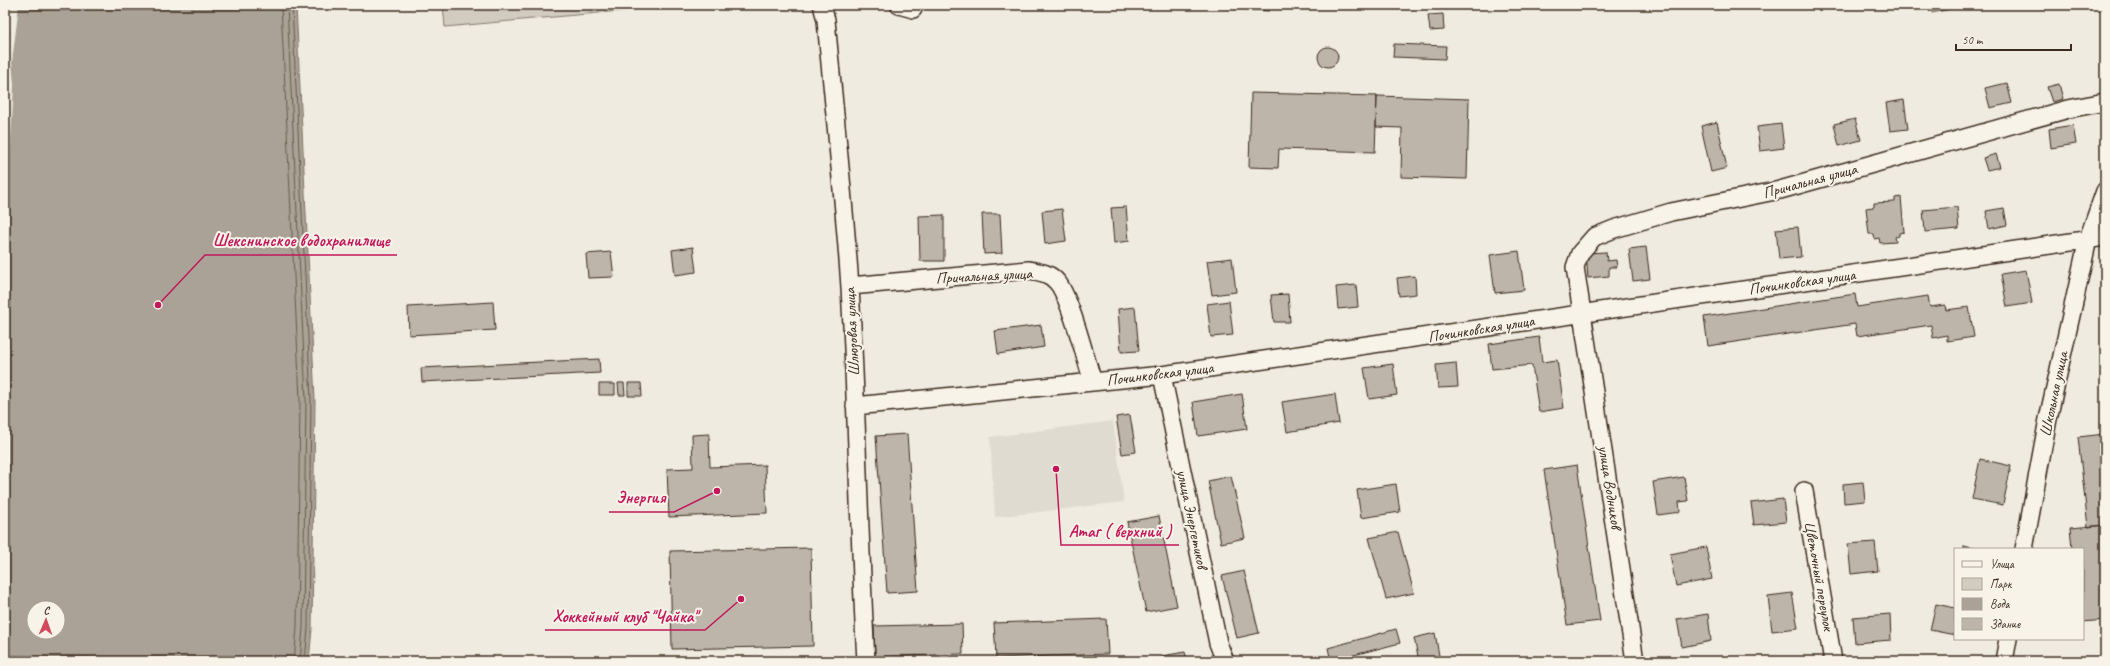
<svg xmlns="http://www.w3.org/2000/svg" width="2110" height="666" font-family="Caveat,sans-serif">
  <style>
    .built { fill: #e0dbd0 }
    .green { fill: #d1cbc0; stroke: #867a6f }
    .water { fill: #aaa296; stroke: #7e7266; fill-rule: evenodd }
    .pier { fill: #efebe0 }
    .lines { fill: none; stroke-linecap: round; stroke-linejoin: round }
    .shore { stroke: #675a4e; stroke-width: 1 }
    .building { fill: #bdb5aa; stroke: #3b2a1e }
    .minor-casing { stroke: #3b2a1e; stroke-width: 20 }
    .minor { stroke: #f7f3e8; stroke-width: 17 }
    .labels { text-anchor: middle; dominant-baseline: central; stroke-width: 4; stroke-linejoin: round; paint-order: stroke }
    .street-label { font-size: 16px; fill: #3b2a1e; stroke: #f7f3e8 }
    .leader { fill: none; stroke: #c2185b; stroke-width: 1.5 }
    .callout-dot { fill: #c2185b; stroke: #f7f3e8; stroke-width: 1.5 }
    .callout-label { font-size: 17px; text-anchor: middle; font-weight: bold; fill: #c2185b; stroke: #f7f3e8; stroke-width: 4; stroke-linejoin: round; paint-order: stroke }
  </style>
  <rect width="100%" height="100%" fill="#efebe0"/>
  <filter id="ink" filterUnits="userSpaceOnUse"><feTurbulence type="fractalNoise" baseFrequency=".025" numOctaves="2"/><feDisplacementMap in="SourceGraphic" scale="8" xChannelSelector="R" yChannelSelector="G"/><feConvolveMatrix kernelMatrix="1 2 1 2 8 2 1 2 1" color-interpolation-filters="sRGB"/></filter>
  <g filter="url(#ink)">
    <path class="built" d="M1113,421L1124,502L995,517L990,437Z"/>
    <path class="green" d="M443,5H686L445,27Z"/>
    <path class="water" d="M5,5H296L315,400L312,629L309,661H5ZM34,608H58V632H34Z
      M1925,5H1971L1932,13Z"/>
    <path class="pier" d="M5,5H19L12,62L14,85L5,245Z"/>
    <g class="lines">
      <path class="shore" d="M281,5L300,400L297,628L294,661
        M287,5L306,400L303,628L300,661
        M292,5L311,400L308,628L305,661"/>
    </g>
    <path class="building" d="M1234,5H1270L1269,11L1234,9Z
      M1443,14L1444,30L1430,31L1428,15Z
      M1394,44L1446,46L1445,59L1393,57Z
      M1318 57a10 10 0 1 1 20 0a10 10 0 1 1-20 0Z
      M2007,83L2012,103L1990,108L1985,88Z
      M2059,84L2063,99L2052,102L2047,87Z
      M1251,93L1377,96L1375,152L1279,149L1278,168L1249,167Z
      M1377,96L1469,99L1467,179L1401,177L1402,128L1376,127Z
      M1904,100L1908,129L1890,131L1886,103Z
      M1855,119L1861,140L1839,146L1834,124Z
      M1717,122L1727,168L1711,172L1701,126Z
      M1781,124L1784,148L1760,151L1757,127Z
      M2073,125L2076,144L2051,148L2049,129Z
      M1996,154L2000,167L1987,170L1983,158Z
      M1901,197L1904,232L1899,233V236L1895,237L1896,242L1880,243L1879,238L1875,239L1874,234H1869L1866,208L1874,207V203L1895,202V198Z
      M1126,207L1129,241L1114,243L1111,208Z
      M1957,207L1959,229L1925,232L1923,210Z
      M2004,208L2007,225L1989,229L1986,211Z
      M1062,209L1066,241L1045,244L1042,211Z
      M982,214H1000L1002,253L984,254Z
      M944,215V261H920L919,216Z
      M1798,227L1801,257L1779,259L1776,229Z
      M693,247L696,272L675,275L672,250Z
      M1646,247L1650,279L1633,281L1629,249Z
      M1519,251L1524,290L1495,293L1490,255Z
      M611,252L614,277L588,278L586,254Z
      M1606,252L1607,261L1616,260L1617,267H1609V276L1588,278L1586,253Z
      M1232,258L1236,292L1212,295L1207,261Z
      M2026,270L2032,303L2007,307L2001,274Z
      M1415,276L1416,294L1399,296L1397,278Z
      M1356,285L1358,307L1338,309L1336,287Z
      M1288,294L1290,322H1274L1271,295Z
      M1855,294L1857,307L1928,296L1930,307L1945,305L1946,310L1969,307L1974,337L1947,341V335L1933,338L1931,325L1857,336L1855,324L1708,346L1704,317Z
      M1229,301L1233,335L1211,337L1207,304Z
      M493,302L495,330L409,335L408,307Z
      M1135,307L1139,351L1121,352L1118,309Z
      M1041,325L1044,347L998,354L995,331Z
      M1539,337L1542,362L1557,360L1564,408L1539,412L1532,365L1492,369L1489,344Z
      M599,359L600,373L422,382L421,368Z
      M1456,363L1458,387L1438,388L1436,365Z
      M1393,364L1397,395L1369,399L1364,368Z
      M618,383H624L625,395H619Z
      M628,383H641L642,396H628Z
      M599,384H615V395H599Z
      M1242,394L1247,429L1198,436L1193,402Z
      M1335,394L1339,423L1287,432L1282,402Z
      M1130,415L1136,452L1122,454L1116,417Z
      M709,434L710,467L765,465L767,513L669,517L667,469L693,468L692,435Z
      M907,434L918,591L887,593L876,436Z
      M2105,434V525L2088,527L2078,437Z
      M1980,459L2011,466L2003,505L1972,499Z
      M1577,465L1600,621L1567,625L1544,470Z
      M1231,476L1245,538L1221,543L1208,481Z
      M1684,477L1688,501L1679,502L1680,512L1658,515L1653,482Z
      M1863,482L1865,501L1844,503L1843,484Z
      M1396,484L1400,512L1361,518L1357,490Z
      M1783,499L1786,522L1754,525L1751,503Z
      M1159,516L1177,606L1146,612L1127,522Z
      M2105,525V620L2083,622V549H2072L2070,528Z
      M1398,532L1414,593L1386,599L1369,538Z
      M1875,542L1878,571L1851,574L1848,544Z
      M1964,546L1976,549H1964Z
      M1706,547L1712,579L1676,586L1670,554Z
      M811,548L813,646L672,649L670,551Z
      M1244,571L1259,633L1237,638L1222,576Z
      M1792,593L1798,628L1772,631L1768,596Z
      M1936,604L1955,608V635L1930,630Z
      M1708,614L1711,641L1682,647L1677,619Z
      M1890,614L1891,640L1855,643L1853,617Z
      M1106,619L1108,654L996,658L994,623Z
      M962,624L963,654L875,657L874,626Z
      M1396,629L1400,643L1331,661L1328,648Z
      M1435,633L1440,661H1419L1414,638Z
      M1185,652L1187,661H1163L1162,656Z"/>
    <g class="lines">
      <defs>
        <path id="minor" d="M822,5L826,20C834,109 844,198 850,287C857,412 859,536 866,661
          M899,5L913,9L914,5
          M850,286L1029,270C1040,272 1050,273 1057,282C1070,296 1086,361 1093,382
          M1162,375L1218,643L1225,661
          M855,406L1162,375L2105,237
          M1804,491L1833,661
          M2024,549L2048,419L2088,239L2105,191
          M1635,661L1575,267L1580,253L1594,237L1614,229L1671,212L1780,190L2068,109L2105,102
          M2004,661L2008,639"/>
      </defs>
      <use href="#minor" class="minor-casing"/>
      <use href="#minor" class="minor"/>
    </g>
  </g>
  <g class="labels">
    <g class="street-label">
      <text transform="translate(1810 181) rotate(-15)">Причальная улица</text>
      <text transform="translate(984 276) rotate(-3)">Причальная улица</text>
      <text transform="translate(1802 282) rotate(-8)">Починковская улица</text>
      <text transform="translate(1481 329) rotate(-9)">Починковская улица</text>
      <text transform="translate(852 332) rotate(-93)">Шлюзовая улица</text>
      <text transform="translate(1160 374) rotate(-7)">Починковская улица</text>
      <text transform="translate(2054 394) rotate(-78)">Школьная улица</text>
      <text transform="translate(1610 487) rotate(81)">улица Водников</text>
      <text transform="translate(1192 519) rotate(78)">улица Энергетиков</text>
      <text transform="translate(1819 576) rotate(80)">Цветочный переулок</text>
    </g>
  </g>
  <path class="leader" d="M158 305L205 255H397M717 491L674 512H609M1056 469L1061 545H1179M741 599L705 630H545"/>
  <g class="callout-dot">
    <circle cx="158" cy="305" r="4"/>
    <circle cx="717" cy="491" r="4"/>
    <circle cx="1056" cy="469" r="4"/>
    <circle cx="741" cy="599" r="4"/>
  </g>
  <g class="callout-label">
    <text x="301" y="246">Шекснинское водохранилище</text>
    <text x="641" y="503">Энергия</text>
    <text x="1120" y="537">Атаг ( верхний )</text>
    <text x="625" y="622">Хоккейный клуб "Чайка"</text>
  </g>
  <rect width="2110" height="666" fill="none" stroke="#f7f3e8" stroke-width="20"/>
  <rect x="10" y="10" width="2090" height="646" fill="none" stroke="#3b2a1e" stroke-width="1.5" filter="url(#ink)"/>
  <rect x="1954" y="548" width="130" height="92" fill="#f7f3e8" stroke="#aca397"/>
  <rect x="1962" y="561" width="20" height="6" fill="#f7f3e8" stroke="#aca397"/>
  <text x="1990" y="568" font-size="12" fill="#3b2a1e">Улица</text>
  <rect x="1962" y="578" width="20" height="12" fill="#d1cbc0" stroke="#aca397"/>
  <text x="1990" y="588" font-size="12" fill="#3b2a1e">Парк</text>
  <rect x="1962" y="598" width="20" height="12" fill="#aaa296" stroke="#aca397"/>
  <text x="1990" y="608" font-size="12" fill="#3b2a1e">Вода</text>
  <rect x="1962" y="618" width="20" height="12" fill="#bdb5aa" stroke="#aca397"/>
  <text x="1990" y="628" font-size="12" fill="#3b2a1e">Здание</text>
  <g transform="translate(46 620) rotate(2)"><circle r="19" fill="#f7f3e8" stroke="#aca397"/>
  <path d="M0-3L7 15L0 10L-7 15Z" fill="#d1495b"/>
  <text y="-6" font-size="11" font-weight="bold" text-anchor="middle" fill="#3b2a1e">С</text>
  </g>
  <path d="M1956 44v6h115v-6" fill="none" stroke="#3b2a1e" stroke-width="2"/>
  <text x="1962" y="44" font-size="12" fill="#3b2a1e" stroke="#f7f3e8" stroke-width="3" paint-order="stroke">50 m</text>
</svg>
